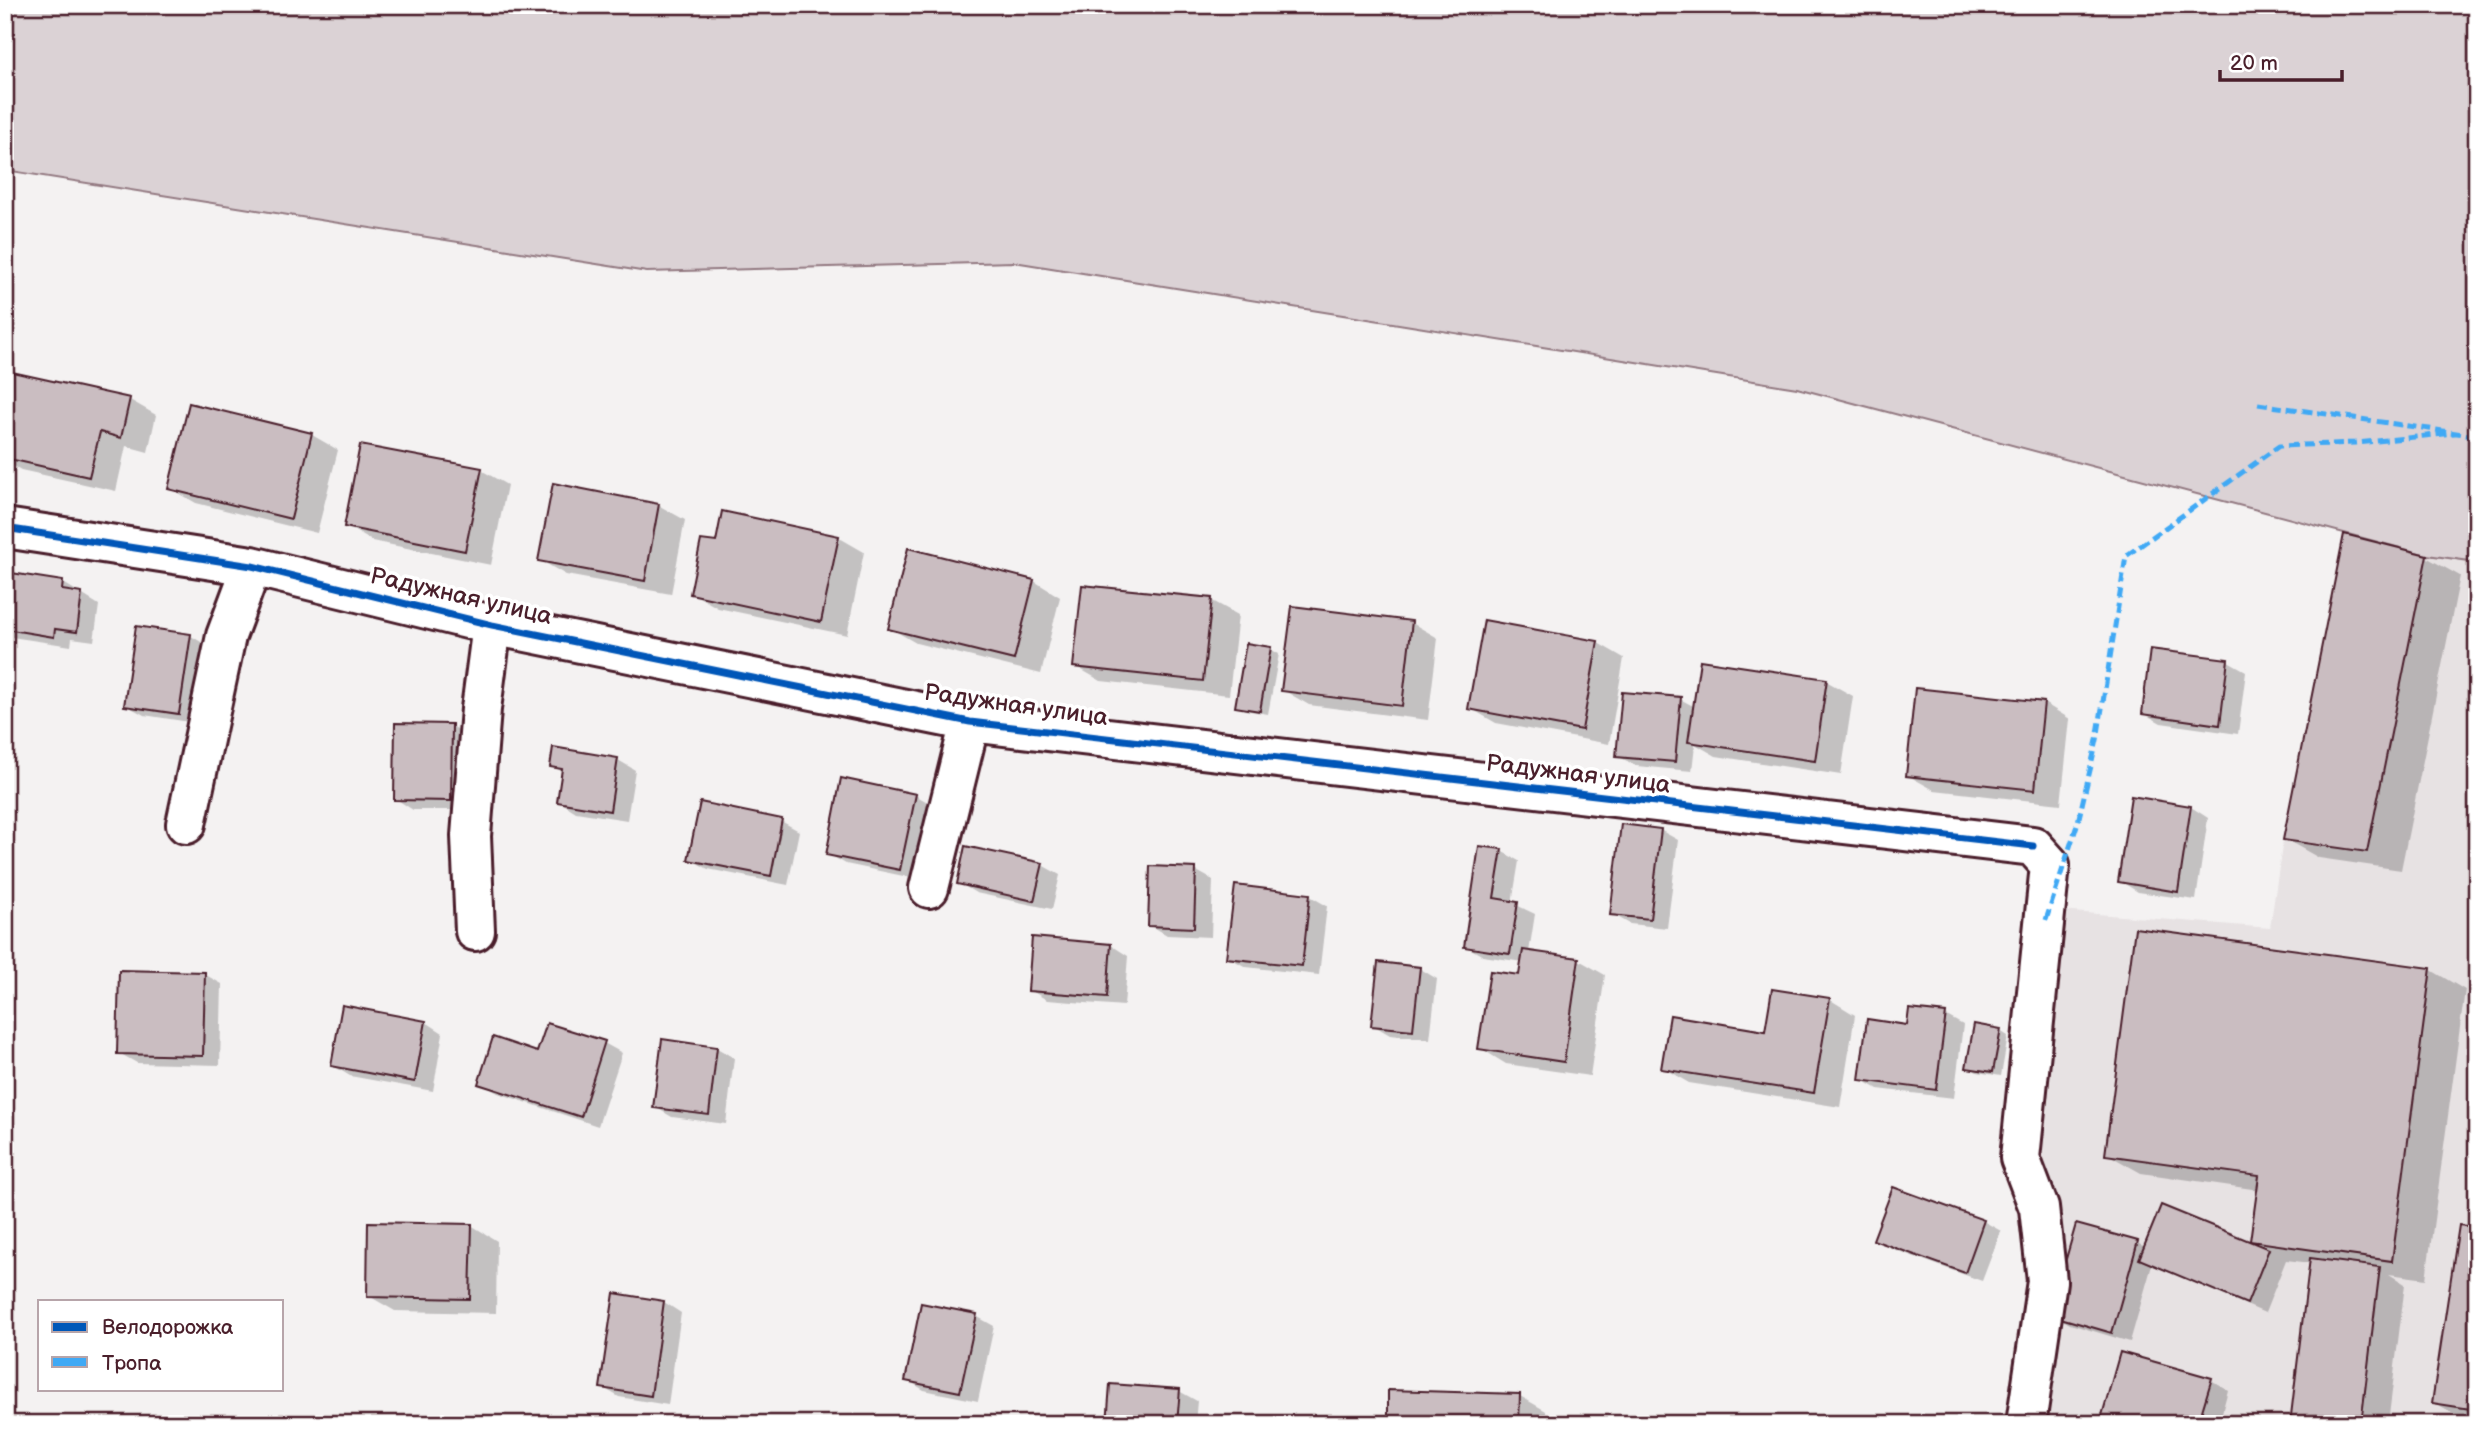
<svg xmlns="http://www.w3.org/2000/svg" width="2482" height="1429" font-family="'Balsamiq Sans',sans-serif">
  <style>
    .built { fill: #e7e2e3 }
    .green { fill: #dbd2d5; stroke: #927880; stroke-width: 2 }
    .shadow { fill: #0003 }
    .building { fill: #cabdc1; stroke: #4a1f2b; stroke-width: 2 }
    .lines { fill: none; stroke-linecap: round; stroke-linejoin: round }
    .minor-casing { stroke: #4a1f2b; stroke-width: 44 }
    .minor { stroke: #fff; stroke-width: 38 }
    .quiet { stroke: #3fa9f5; stroke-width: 5; stroke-dasharray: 10 5; stroke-linecap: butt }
    .cycleway-casing { stroke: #fff; stroke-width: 11 }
    .cycleway { stroke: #0057b8; stroke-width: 7 }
    .labels { text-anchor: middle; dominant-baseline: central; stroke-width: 7; stroke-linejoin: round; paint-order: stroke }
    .street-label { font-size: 24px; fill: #4a1f2b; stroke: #fff }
  </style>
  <rect width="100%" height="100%" fill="#f4f2f2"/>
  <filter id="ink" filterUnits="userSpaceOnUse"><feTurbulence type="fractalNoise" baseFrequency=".0143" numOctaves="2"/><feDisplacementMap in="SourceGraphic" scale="14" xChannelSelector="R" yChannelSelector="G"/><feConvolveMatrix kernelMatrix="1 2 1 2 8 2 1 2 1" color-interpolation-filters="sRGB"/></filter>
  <g filter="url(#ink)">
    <path class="built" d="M2344,534L2427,555L2477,562V1424H2033L2063,1215L2030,1160L2060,911L2270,928L2283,840Z"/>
    <path class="green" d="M5,5H2477V562L2427,555L1797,388L1014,262L647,272L5,170Z"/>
    <path class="shadow" d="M130,400L156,415L148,452L126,446L116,491L21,470L5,461V409Z
      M312,435L338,450L317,533L196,503L170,488Z
      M481,470L507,485L491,565L372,541L346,526Z
      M658,505L685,520L671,594L566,575L540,560Z
      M838,537L864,552L847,635L718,608L692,593Z
      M909,550L1034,581L1060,597L1041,674L916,643L890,628Z
      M2426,557L2460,576L2401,870L2319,858L2285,839Z
      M5,573L62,582L99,605L94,641L72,638L71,646L5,636Z
      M1211,600L1238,615L1229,695L1101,681L1075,666Z
      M1485,622L1598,643L1624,658L1609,744L1496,723L1470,708Z
      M1412,623L1438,638L1428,720L1309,705L1283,690Z
      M138,628L191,636L208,646L196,723L144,715L126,705Z
      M1270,649L1279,654L1268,714L1245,710L1237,706Z
      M2151,651L2228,661L2246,671L2238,734L2161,723L2143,713Z
      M1826,681L1853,696L1841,775L1716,756L1695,744L1692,771L1636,766L1618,756L1680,699L1695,707Z
      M2044,703L2070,719L2061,804L1934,790L1907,775Z
      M452,726L469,736L468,810H413L396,799Z
      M555,749L618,760L635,770L627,820L576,812L559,801L563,772L552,766Z
      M915,795L933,805L918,879L846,864L828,854Z
      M2133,798L2191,807L2208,818L2196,900L2138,892L2120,881Z
      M781,821L799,831L788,885L708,869L690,859Z
      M1660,830L1678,840L1667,928L1630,924L1612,914Z
      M1501,851L1519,861L1512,903L1535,914L1529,952L1579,960L1605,975L1590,1076L1506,1064L1480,1048L1521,977L1523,962L1483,956L1466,946Z
      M1042,865L1060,875L1052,909L976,893L959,883Z
      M1195,870L1213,880L1211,937L1167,935L1150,925Z
      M5,891H6L7,962H5Z
      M1310,896L1327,906L1319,975L1246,967L1228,957Z
      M2137,930L2431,970L2465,990L2426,1279L2389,1274L2405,1284L2388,1424H2291L2311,1263L2286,1260L2265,1313L2152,1265L2130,1342L2070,1324L2052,1314L2137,1243L2145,1247L2258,1246L2259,1244L2252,1240L2259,1190L2141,1173L2107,1154Z
      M1111,945L1128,956L1124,1006L1047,1000L1030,990Z
      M1419,968L1437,979L1430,1039L1390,1035L1373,1025Z
      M204,974L222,984L220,1065L137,1063L119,1053Z
      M1829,999L1855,1015L1840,1107L1689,1083L1663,1068L1767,1033Z
      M343,1007L426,1022L443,1033L433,1091L350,1076L332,1065Z
      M1945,1015L1963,1025L1954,1098L1878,1089L1861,1079Z
      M2000,1031L2008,1036L2001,1076L1977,1072L1968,1067Z
      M604,1043L622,1053L598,1126L498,1093L480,1083Z
      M717,1048L734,1058L726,1124L672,1117L655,1107Z
      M1983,1221L2001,1231L1982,1281L1893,1249L1876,1239Z
      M471,1225L497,1241L496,1313L395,1311L369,1296Z
      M2477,1229V1423L2468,1422L2434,1402Z
      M615,1295L664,1302L681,1313L668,1405L619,1397L602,1387Z
      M976,1316L994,1326L978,1401L924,1390L907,1380Z
      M2211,1380L2228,1390L2219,1424H2114L2103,1418Z
      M1179,1391L1197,1401L1195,1424H1108Z
      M1520,1396L1546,1411V1424H1389Z"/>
    <path class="building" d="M12,372L130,398L121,438L100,432L89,477L5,458V401Z
      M189,403L312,433L291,519L168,489Z
      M360,445L482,468L465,551L344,527Z
      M553,483L659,504L645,581L538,561Z
      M722,511L839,536L821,622L690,594L701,540L716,542Z
      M2344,534L2427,555L2367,852L2283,840Z
      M908,548L1034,580L1014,660L888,629Z
      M5,572L63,581L62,590L82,593L77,632L55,629L54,637L5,629Z
      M1082,585L1212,598L1203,681L1073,667Z
      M1292,606L1412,621L1402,706L1281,691Z
      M1484,620L1598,641L1582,730L1468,709Z
      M136,626L191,634L179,714L124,706Z
      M1246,643L1271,647L1260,711L1235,707Z
      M2150,649L2228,659L2220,725L2142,714Z
      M1700,660L1827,679L1815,761L1688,742Z
      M1915,688L2044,702L2035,790L1906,776Z
      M1622,692L1681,697L1675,762L1616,757Z
      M395,723L452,724L451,801L394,800Z
      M553,747L618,758L610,811L557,802L562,769L550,767Z
      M841,778L916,794L900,870L826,855Z
      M2131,796L2191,806L2178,892L2118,882Z
      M700,802L782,819L771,876L688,860Z
      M1621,824L1661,829L1650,919L1610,915Z
      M965,846L1043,863L1034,901L957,884Z
      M1479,846L1502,849L1494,898L1518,902L1510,954L1464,947Z
      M1150,866L1196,868L1194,928L1148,926Z
      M1235,885L1310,894L1302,966L1226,958Z
      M2135,928L2431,968L2392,1261L2250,1241L2259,1176L2105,1155Z
      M1032,937L1111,944L1107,997L1028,991Z
      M1523,950L1579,958L1564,1062L1478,1049L1490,971L1519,975Z
      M1378,962L1420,967L1413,1030L1371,1026Z
      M119,970L205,972L203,1056L117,1054Z
      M1772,989L1830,998L1814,1093L1661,1069L1670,1015L1765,1031Z
      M342,1005L426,1021L415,1082L331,1066Z
      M1909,1009L1946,1013L1936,1090L1859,1080L1867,1019L1907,1025Z
      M547,1023L605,1041L581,1117L478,1084L493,1037L537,1052Z
      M1974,1024L2001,1029L1993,1072L1966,1068Z
      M662,1039L717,1047L709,1115L653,1108Z
      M1893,1187L1984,1220L1965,1273L1873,1240Z
      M2161,1205L2269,1249L2247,1304L2139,1259Z
      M368,1222L472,1224L470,1299L367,1297Z
      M2076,1224L2138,1241L2112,1333L2050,1315Z
      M2459,1225L2477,1227V1410L2432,1403Z
      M2310,1258L2380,1267L2361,1424H2290Z
      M614,1293L664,1301L651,1396L600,1388Z
      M921,1303L977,1314L960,1392L905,1381Z
      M2120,1352L2212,1378L2198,1424H2119L2101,1419Z
      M1110,1384L1180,1389L1177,1424H1107Z
      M1388,1390L1520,1394L1519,1424H1388Z"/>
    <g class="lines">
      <defs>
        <path id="minor" d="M5,528L252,566L492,625L970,722L2033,846L2050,865L2020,1158L2039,1208L2047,1281L2026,1424
          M186,824L226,636L252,566
          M929,888L970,722
          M475,931L471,836L481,709L492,625"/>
      </defs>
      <use href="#minor" class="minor-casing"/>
      <use href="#minor" class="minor"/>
      <path class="quiet" d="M2258,404L2477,436
        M2046,920L2078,822L2097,740L2126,556L2279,446L2356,443L2455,433"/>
      <defs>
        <path id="cycleway" d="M5,528L252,566L492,625L970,722L2033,846"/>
      </defs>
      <use href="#cycleway" class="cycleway-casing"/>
      <use href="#cycleway" class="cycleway"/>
    </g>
  </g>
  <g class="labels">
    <g class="street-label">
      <text transform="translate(461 596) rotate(13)">Радужная улица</text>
      <text transform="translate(1016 705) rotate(8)">Радужная улица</text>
      <text transform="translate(1578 774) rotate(7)">Радужная улица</text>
    </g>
  </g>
  <rect width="2482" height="1429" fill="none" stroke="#fff" stroke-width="28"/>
  <rect x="14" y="14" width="2454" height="1401" fill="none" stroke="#4a1f2b" stroke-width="2.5" filter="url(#ink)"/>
  <rect x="38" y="1300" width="245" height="91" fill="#ffffff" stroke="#b7a5aa" stroke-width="2"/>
  <rect x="52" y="1322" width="35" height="10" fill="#0057b8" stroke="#b7a5aa" stroke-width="2"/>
  <text x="102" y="1334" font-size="21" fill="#4a1f2b">Велодорожка</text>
  <rect x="52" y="1357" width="35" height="10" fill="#3fa9f5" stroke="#b7a5aa" stroke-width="2"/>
  <text x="102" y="1370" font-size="21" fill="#4a1f2b">Тропа</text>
  <path d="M2220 70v10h122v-10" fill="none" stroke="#4a1f2b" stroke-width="3.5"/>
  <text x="2230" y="70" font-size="21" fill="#4a1f2b" stroke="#ffffff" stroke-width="5" paint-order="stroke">20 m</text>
</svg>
